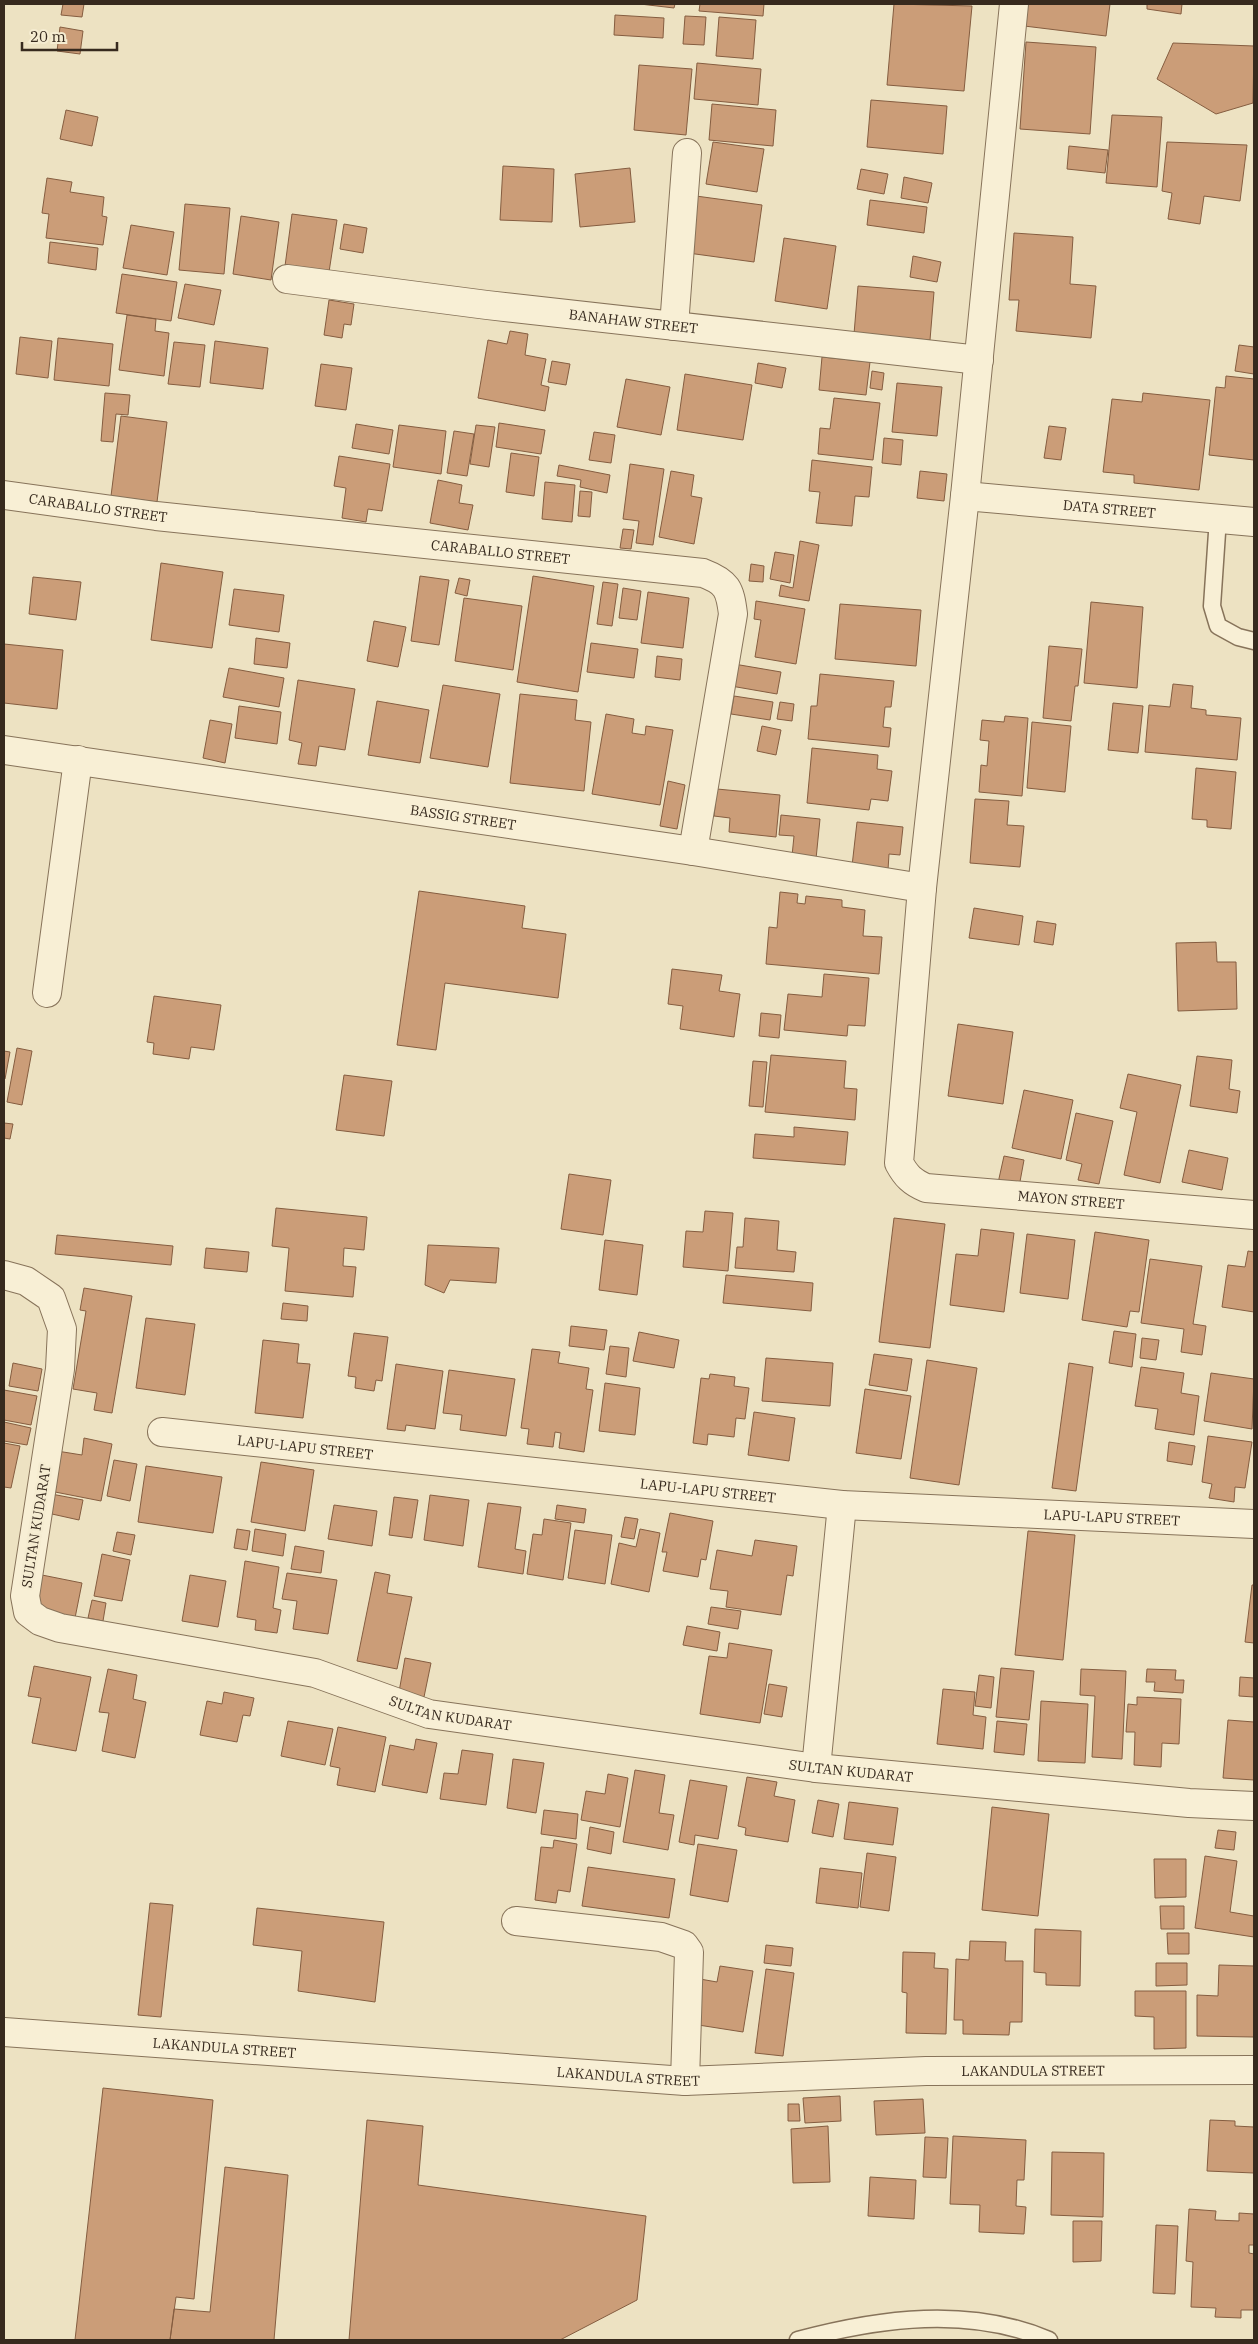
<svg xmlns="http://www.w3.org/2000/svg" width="1258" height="2344" font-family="'IBM Plex Serif',serif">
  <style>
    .building { fill: #cb9d78; stroke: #855d40 }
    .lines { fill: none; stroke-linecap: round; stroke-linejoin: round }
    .service-casing { stroke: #87735a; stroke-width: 19 }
    .minor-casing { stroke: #87735a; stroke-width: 30 }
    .service { stroke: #f8efd5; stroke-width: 16 }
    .minor { stroke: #f8efd5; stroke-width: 28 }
    .labels { text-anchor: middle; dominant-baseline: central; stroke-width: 5; stroke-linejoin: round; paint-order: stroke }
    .street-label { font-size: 14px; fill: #372a1e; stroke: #f5ecd1 }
  </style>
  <rect width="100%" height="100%" fill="#ede2c2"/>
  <path class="building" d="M63,4H84L82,17L61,15Z
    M640,4H675L674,8Z
    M700,4H764L763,16L699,11Z
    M894,4L972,6L964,91L887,85Z
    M1018,4H1110L1106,36L1016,25Z
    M1147,4H1182L1181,14L1147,9Z
    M615,15L664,18L663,38L614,35Z
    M685,16L706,17L704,45L683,44Z
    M719,17L756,20L753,59L716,56Z
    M60,27L83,31L80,54L57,51Z
    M1026,42L1096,47L1090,134L1020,129Z
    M1173,43L1254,46L1253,103L1216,114L1157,79Z
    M697,63L761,69L758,105L694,99Z
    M639,65L692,69L686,135L634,130Z
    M871,100L947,106L943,154L867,147Z
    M712,104L776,110L773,146L709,140Z
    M66,110L98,117L92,146L60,139Z
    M1112,115L1162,117L1157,187L1106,183Z
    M713,142L764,149L757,192L706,184Z
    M1167,142L1247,145L1240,201L1204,196L1200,224L1168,219L1172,193L1162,191Z
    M1069,146L1108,150L1105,173L1067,169Z
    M503,166L554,169L552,222L500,220Z
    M630,168L635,222L580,227L575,174Z
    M861,169L888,174L884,194L857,189Z
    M904,177L932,183L928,203L901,198Z
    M47,178L72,182L70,192L104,197L102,216L107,217L103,245L46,238L49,214L42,213Z
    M696,196L762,205L754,262L688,253Z
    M870,200L927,207L924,233L867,225Z
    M185,204L230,208L224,274L179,270Z
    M292,214L337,220L329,272L285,266Z
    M241,216L279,222L271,280L233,274Z
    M344,224L367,228L363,253L340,249Z
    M131,225L174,232L167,275L123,268Z
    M1014,233L1073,237L1070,284L1096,286L1091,338L1016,331L1019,300H1009Z
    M784,238L836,246L827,309L775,301Z
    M50,242L98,248L96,270L48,263Z
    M913,256L941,262L937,282L910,277Z
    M122,274L177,282L171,321L116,313Z
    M185,284L221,290L214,325L178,318Z
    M858,286L934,292L930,340L854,334Z
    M329,300L354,304L351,325L344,324L342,338L324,335Z
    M127,315L156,319L155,331L169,333L164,376L119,370Z
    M510,331L528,334L525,355L546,359L541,385L549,387L545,411L478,398L488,340L507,344Z
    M20,337L52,341L48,378L16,374Z
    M58,338L113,344L109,386L54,380Z
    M215,341L268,348L263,389L210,383Z
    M174,342L205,345L200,387L168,384Z
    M1239,345L1254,347V374L1235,371Z
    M822,357L870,362L866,395L819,390Z
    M552,361L570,364L566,385L548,382Z
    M758,363L786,368L782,388L755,383Z
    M321,364L352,368L346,410L315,406Z
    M872,371L884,373L882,390L870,388Z
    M685,374L752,385L743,440L677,430Z
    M1226,376L1254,379V460L1209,455L1216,387L1225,388Z
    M626,379L670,387L661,435L617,427Z
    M897,383L942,387L937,436L892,432Z
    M105,393L130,395L128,415L116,414L113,442L101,441Z
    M1143,393L1210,400L1199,490L1134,483V475L1103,472L1112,399L1142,402Z
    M834,398L880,403L873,460L818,454L820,428L830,429Z
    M121,416L167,422L157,502L111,496Z
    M499,423L545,430L541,454L496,447Z
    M356,424L393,430L389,454L352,448Z
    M399,425L446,431L441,474L393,467Z
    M476,425L495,427L489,467L470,464Z
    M1049,426L1066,428L1061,460L1044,458Z
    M454,431L474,434L467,476L447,473Z
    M594,432L615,435L611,463L589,460Z
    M884,438L903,440L901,465L882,463Z
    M511,453L539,457L534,496L506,492Z
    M339,456L390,464L382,511L368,509L366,522L342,518L346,488L334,486Z
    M812,460L872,467L869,497L855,496L852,526L816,523L820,492L809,491Z
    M630,464L664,469L653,545L636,543L639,521L623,519Z
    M559,465L610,475L607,493L580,487L581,480L557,476Z
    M671,471L694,475L691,496L702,498L694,544L659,537Z
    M920,471L947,474L944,501L917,498Z
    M438,480L462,485L459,503L473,505L468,530L430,523Z
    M545,482L575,485L572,522L542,519Z
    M580,491L592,492L590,517L578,516Z
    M623,529L634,530L631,549L620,548Z
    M800,541L819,545L809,601L779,596L781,585L793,588Z
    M775,552L794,555L790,583L770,579Z
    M161,563L223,572L212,648L151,640Z
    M751,564L764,566L763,582L749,581Z
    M420,576L449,580L439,645L411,641Z
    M533,576L594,586L578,692L517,682Z
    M33,577L81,582L76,620L29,614Z
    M459,578L470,580L467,596L455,593Z
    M603,582L618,584L612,626L597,624Z
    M623,588L641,591L637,620L619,618Z
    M234,589L284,595L279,632L229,625Z
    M648,592L689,598L683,648L641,643Z
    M464,598L522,606L513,670L455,661Z
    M756,601L805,609L796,664L755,657L761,620L754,619Z
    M1091,602L1143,607L1137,688L1084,683Z
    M840,604L921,610L916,666L835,659Z
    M374,621L406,627L398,667L367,661Z
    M256,638L290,643L287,668L254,664Z
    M591,643L638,649L634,678L587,672Z
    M4,644L63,650L57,709L4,703Z
    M1049,646L1082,649L1078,686H1075L1071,721L1043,718Z
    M657,656L682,659L680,680L655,677Z
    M734,664L781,672L777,694L731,686Z
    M229,668L284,678L279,707L223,697Z
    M820,674L894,681L891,707H885L883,727L891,728L889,747L808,739L811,706H817Z
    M298,680L355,689L345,750L319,746L316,766L298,764L302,743L289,740Z
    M1173,684L1193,686L1191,708L1206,710V715L1241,718L1237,760L1145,752L1149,705L1170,707Z
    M443,685L500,694L488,767L430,758Z
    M520,694L577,700L575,720L591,722L584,791L510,783Z
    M734,696L773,702L770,720L731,714Z
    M377,701L429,710L420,763L368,755Z
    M780,702L794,704L792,721L777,719Z
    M1113,703L1143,706L1138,753L1108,750Z
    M239,706L281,712L277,744L235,738Z
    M606,714L634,719L632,733L645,735L646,726L673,730L660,805L592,794Z
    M1005,716L1028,718L1022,796L979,792L981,765L987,766L989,741L980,740L982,720L1004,722Z
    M210,720L232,724L225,763L203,758Z
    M1032,722L1071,726L1065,792L1027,788Z
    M762,726L781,730L776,755L757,751Z
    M812,748L878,755L877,769L892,771L888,801L871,799L869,810L807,803Z
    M1196,768L1236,772L1231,829L1207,827V820L1192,819Z
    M668,781L685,785L677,829L660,826Z
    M717,789L780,795L776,837L729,832L730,818L714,816Z
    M975,799L1009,801L1007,825L1024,826L1020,867L970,863Z
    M781,815L820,819L816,859L792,856L794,836L779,835Z
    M857,822L903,827L900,855L889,854L888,870L852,866Z
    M419,891L525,906L522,928L566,934L558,998L445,983L436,1050L397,1045Z
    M780,892L798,894L797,903L805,904L806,896L842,900V907L865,910L863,936L882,937L879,974L766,964L769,927L777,928Z
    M974,908L1023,916L1019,945L969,938Z
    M1037,921L1056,924L1053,945L1034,942Z
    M1216,942L1217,962H1236L1237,1009L1178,1011L1176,943Z
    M672,969L722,975L719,991L740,994L734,1037L680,1029L683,1006L668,1004Z
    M824,974L869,978L865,1026L848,1025L847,1036L784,1030L788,994L822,997Z
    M154,996L221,1005L214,1050L191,1047L189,1059L153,1054L154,1043L147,1042Z
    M761,1013L781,1015L779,1038L759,1036Z
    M958,1024L1013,1032L1003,1104L948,1096Z
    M17,1048L32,1051L22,1105L7,1102Z
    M4,1051L10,1052L5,1079H4Z
    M771,1055L846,1061L844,1088L857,1089L855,1120L765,1112Z
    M1197,1056L1232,1060L1229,1089L1240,1091L1237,1113L1190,1106Z
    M753,1061L767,1062L763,1107L749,1106Z
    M1128,1074L1181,1085L1160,1183L1124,1175L1137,1112L1120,1108Z
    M344,1075L392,1081L384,1136L336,1130Z
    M1024,1090L1073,1100L1061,1159L1012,1148Z
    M1076,1113L1113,1121L1099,1184L1078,1180L1082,1164L1066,1160Z
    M4,1123L13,1124L10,1139L4,1138Z
    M794,1127L848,1132L845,1165L753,1158L755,1134L794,1137Z
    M1189,1150L1228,1158L1222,1190L1182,1182Z
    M1004,1156L1024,1160L1019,1187L998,1183Z
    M569,1174L611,1180L603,1235L561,1229Z
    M276,1208L367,1217L364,1250L344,1248L343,1266L356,1267L353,1297L285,1291L289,1248L272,1246Z
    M705,1211L733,1213L728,1271L683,1267L686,1231L703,1232Z
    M745,1218L779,1221L777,1250L796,1252L794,1272L735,1268L737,1247H743Z
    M894,1218L945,1224L930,1348L879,1342Z
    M981,1229L1014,1233L1004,1312L950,1305L956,1254L978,1256Z
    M1095,1232L1149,1240L1139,1312L1130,1311L1127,1327L1082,1320Z
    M1027,1234L1075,1240L1068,1299L1020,1293Z
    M57,1235L173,1246L171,1265L55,1254Z
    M605,1240L643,1245L637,1295L599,1290Z
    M428,1245L499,1248L496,1283L450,1280L444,1293L425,1285Z
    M206,1248L249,1252L247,1272L204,1268Z
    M1248,1251L1254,1252V1312L1222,1307L1228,1265L1245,1267Z
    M1150,1259L1202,1266L1193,1324L1206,1326L1202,1355L1181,1352L1184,1329L1141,1323Z
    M726,1275L813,1283L811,1311L723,1303Z
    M84,1288L132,1296L112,1413L94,1410L97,1393L73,1389L86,1311L80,1310Z
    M283,1303L308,1306L307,1321L281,1319Z
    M146,1318L195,1324L185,1395L136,1388Z
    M571,1326L607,1330L604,1350L569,1346Z
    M1114,1331L1136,1334L1132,1367L1109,1363Z
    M639,1332L679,1340L674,1368L633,1361Z
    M354,1333L388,1337L382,1381L376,1380L374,1391L355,1388L356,1377L348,1376Z
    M1142,1338L1159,1340L1156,1360L1140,1358Z
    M263,1340L299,1344L297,1363L310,1364L303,1418L255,1413Z
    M610,1346L629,1348L626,1377L606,1374Z
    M532,1349L560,1352L558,1363L589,1368L586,1389L593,1390L584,1452L559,1448L561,1433L555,1432L553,1447L527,1444L529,1429L521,1428Z
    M874,1354L912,1359L907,1391L869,1385Z
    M766,1358L833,1363L830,1406L762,1401Z
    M927,1360L977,1368L959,1485L910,1478Z
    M13,1363L42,1369L38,1391L9,1386Z
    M1069,1363L1093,1367L1076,1491L1052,1488Z
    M396,1364L443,1371L435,1429L406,1425L405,1431L387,1429Z
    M1141,1367L1184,1373L1181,1393L1199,1396L1194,1435L1155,1429L1158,1409L1135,1406Z
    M449,1370L515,1379L506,1436L460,1430L462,1415L443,1413Z
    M1211,1373L1254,1379L1252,1429L1204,1421Z
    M710,1374L735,1377L734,1386L749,1388L745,1419L736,1418L734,1437L708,1434L707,1445L693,1443L701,1378L709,1379Z
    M605,1383L640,1388L635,1435L599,1431Z
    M865,1389L911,1396L901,1459L856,1453Z
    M4,1390L37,1396L31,1425L4,1420Z
    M754,1412L795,1418L789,1461L748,1455Z
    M4,1422L31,1428L27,1445L4,1441Z
    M1208,1436L1252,1442L1245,1488L1235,1487L1234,1502L1209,1498L1212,1484L1202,1482Z
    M84,1438L112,1444L101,1501L50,1491L57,1451L82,1455Z
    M1169,1442L1195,1446L1192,1465L1167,1461Z
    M4,1443L20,1446L11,1488L4,1487Z
    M114,1460L137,1464L130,1501L107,1496Z
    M261,1462L314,1470L305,1531L251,1522Z
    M146,1466L222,1477L213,1533L138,1522Z
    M46,1493L83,1500L79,1520L43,1512Z
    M430,1495L469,1500L463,1546L424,1540Z
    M394,1497L418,1500L412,1538L389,1535Z
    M488,1503L521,1507L515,1549L526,1551L523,1574L478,1567Z
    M334,1505L377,1511L372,1546L328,1539Z
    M557,1505L586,1509L584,1523L555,1519Z
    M670,1513L713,1521L706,1560L701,1559L698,1577L663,1571L667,1552H662Z
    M625,1517L638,1519L634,1539L621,1537Z
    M544,1519L571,1523L563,1580L527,1574L533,1534L542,1535Z
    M237,1529L250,1531L247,1550L234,1548Z
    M255,1529L286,1534L283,1556L252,1551Z
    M640,1529L660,1533L649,1592L611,1584L619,1543L636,1547Z
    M575,1530L612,1535L605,1584L568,1578Z
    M1028,1531L1075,1535L1063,1660L1015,1655Z
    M117,1532L135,1535L131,1555L113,1551Z
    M755,1540L797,1546L793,1576L787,1575L781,1615L726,1607L728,1591L710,1589L717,1550L752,1556Z
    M295,1546L324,1551L321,1573L291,1569Z
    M102,1554L130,1560L122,1601L94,1596Z
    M245,1561L279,1567L273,1608L281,1610L277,1633L255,1630L256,1620L237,1617Z
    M375,1572L390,1575L387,1593L412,1597L397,1669L357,1661Z
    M287,1573L337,1580L328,1634L293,1629L297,1601L282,1599Z
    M42,1575L82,1583L75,1618L36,1610Z
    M190,1575L226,1581L218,1627L182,1621Z
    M1252,1585H1254V1643L1245,1642Z
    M92,1600L106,1603L103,1621L88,1618Z
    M711,1607L741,1611L738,1629L708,1624Z
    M687,1626L720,1632L717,1651L683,1645Z
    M729,1643L772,1650L760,1723L700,1714L709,1656L727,1658Z
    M405,1658L431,1663L424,1697L399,1692Z
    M34,1666L91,1677L76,1751L32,1743L41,1698L28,1696Z
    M1001,1668L1034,1671L1029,1720L996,1717Z
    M108,1669L137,1675L133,1699L146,1702L135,1758L102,1751L109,1713L99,1712Z
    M1081,1669L1126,1671L1122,1759L1092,1757L1095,1696L1080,1695Z
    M1147,1669L1176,1670L1175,1680H1184L1183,1693L1154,1691L1155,1682H1146Z
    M979,1675L994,1677L991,1708L975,1706Z
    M1240,1677L1254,1678V1697L1239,1696Z
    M769,1684L787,1687L782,1717L764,1714Z
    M943,1689L975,1692L973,1715L986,1717L983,1749L937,1744Z
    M224,1692L254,1698L250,1716L243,1715L237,1742L200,1735L207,1701L222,1704Z
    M1137,1697L1181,1699L1179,1744L1162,1743L1161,1767L1134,1765L1135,1732H1126L1128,1704L1137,1705Z
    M1041,1701L1088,1704L1085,1763L1038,1761Z
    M1228,1720L1254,1722V1780L1223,1778Z
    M288,1721L333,1729L325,1765L281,1756Z
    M997,1721L1027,1724L1024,1755L994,1752Z
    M338,1727L386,1737L375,1792L337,1785L340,1768L330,1766Z
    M416,1739L437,1743L427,1793L382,1785L390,1745L414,1750Z
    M462,1750L493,1754L486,1805L440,1799L444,1773L458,1774Z
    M513,1759L544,1763L536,1813L507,1808Z
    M635,1770L665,1775L659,1813L674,1815L668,1850L623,1842Z
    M608,1774L628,1778L620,1827L581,1820L586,1791L605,1794Z
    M747,1777L777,1782L774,1796L795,1800L788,1842L745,1835L746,1828L738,1826Z
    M690,1780L727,1786L718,1839L695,1835L694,1845L679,1842Z
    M818,1800L839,1804L833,1837L812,1833Z
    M849,1802L898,1808L893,1845L844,1839Z
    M992,1807L1049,1814L1038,1916L982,1910Z
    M544,1810L578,1814L576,1839L541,1834Z
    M590,1827L614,1832L611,1854L587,1849Z
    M1218,1830L1236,1832L1234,1850L1215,1848Z
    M554,1840L577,1844L570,1892L558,1890L556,1903L535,1900L541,1847L553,1848Z
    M698,1844L737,1850L728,1902L690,1895Z
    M867,1853L896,1857L889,1911L860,1907Z
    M1205,1856L1237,1861L1230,1912L1254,1916V1937L1195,1928Z
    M1154,1859H1186V1897L1155,1898Z
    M588,1867L675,1879L669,1918L582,1906Z
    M820,1868L862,1873L858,1908L816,1903Z
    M150,1903L173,1905L161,2017L138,2015Z
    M1160,1906H1184V1929H1161Z
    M257,1908L384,1922L375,2002L298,1991L302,1951L253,1945Z
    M1035,1929L1081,1931L1080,1986L1046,1985V1973L1034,1972Z
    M1167,1933H1189V1954H1168Z
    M970,1941L1006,1942L1005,1961H1023L1022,2022H1010L1009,2035L963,2034V2020H954L956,1959L969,1960Z
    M766,1945L793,1948L791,1966L764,1963Z
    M903,1952L935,1953L934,1968L948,1969L946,2034L906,2033L907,1993L902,1992Z
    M1156,1963H1187V1985L1156,1986Z
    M1219,1965L1254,1966V2037L1197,2036V1995L1218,1996Z
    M720,1966L753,1971L743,2032L692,2024L700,1979L717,1982Z
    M766,1969L794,1973L783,2056L755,2053Z
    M1135,1991H1186V2048L1154,2049V2017L1135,2016Z
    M103,2088L213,2100L194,2299L176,2297L170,2340H75Z
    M840,2096L841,2121L805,2123L803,2098Z
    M923,2099L925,2133L876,2135L874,2101Z
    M788,2104H799L800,2121H788Z
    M367,2120L423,2126L418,2185L646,2216L637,2300L560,2340H349Z
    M1210,2120L1235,2121V2126L1254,2127V2173L1207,2171Z
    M828,2126L830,2182L793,2183L791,2129Z
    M953,2136L1026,2140L1024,2180H1017L1016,2206L1026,2207L1024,2234L979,2232L980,2205L950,2204Z
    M925,2137L948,2138L946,2178L923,2177Z
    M1052,2152L1104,2153L1103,2217L1051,2215Z
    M225,2167L288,2175L274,2340H170L174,2309L210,2312Z
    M870,2177L916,2180L914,2219L868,2216Z
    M1189,2209L1216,2211L1215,2220L1239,2221V2213L1254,2214V2245H1249V2253L1254,2254V2310H1241V2318L1215,2317L1216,2308L1191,2307L1193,2262L1186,2261Z
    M1073,2221H1102L1101,2261L1073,2262Z
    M1156,2225L1178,2226L1175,2294L1153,2293Z"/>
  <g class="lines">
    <defs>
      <path id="service" d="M1218,518L1212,606L1218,626L1238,637L1254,641
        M798,2340C880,2318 969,2306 1049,2340"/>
      <g id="minor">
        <path id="s1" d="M1014,4L965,496L922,888L899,1163C906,1176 912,1182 926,1188L1254,1215"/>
        <path id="s2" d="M287,279L487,305L979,360"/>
        <path d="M674,326L687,153"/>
        <path id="s3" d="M4,495L156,516L703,573C727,582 730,589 733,614L693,851"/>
        <path id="s4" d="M965,496L1254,522"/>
        <path id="s5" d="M4,750L693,851L922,888"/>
        <path d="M47,993L78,760"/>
        <path id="s6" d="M4,1275L26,1281L51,1298L62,1329L60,1369L25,1596L28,1612L40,1621L60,1628L315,1673L429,1714L816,1768L1189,1803L1254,1806"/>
        <path id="s7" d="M162,1432L842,1505L1254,1524"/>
        <path d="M816,1768L842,1505"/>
        <path d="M516,1921L661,1937L684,1945L689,1952L685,2081"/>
        <path id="s8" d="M4,2032L685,2081L926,2071L1254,2070"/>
      </g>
    </defs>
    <use href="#service" class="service-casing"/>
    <use href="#minor" class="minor-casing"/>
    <use href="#service" class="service"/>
    <use href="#minor" class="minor"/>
  </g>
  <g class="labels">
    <g class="street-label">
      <text stroke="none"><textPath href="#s2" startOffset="349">BANAHAW STREET</textPath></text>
      <text stroke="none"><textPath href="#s3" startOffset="95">CARABALLO STREET</textPath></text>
      <text stroke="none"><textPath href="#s4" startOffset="145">DATA STREET</textPath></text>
      <text stroke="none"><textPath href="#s3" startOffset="500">CARABALLO STREET</textPath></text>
      <text stroke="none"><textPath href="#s5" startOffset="464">BASSIG STREET</textPath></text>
      <text stroke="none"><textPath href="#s1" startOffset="1348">MAYON STREET</textPath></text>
      <text stroke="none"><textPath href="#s7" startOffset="144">LAPU-LAPU STREET</textPath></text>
      <text stroke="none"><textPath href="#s7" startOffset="549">LAPU-LAPU STREET</textPath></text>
      <text stroke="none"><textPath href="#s7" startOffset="954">LAPU-LAPU STREET</textPath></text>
      <text transform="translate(36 1526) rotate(-81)">SULTAN KUDARAT</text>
      <text stroke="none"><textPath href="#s6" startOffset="809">SULTAN KUDARAT</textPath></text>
      <text stroke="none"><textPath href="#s6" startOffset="1214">SULTAN KUDARAT</textPath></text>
      <text stroke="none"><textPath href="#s8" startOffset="221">LAKANDULA STREET</textPath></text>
      <text stroke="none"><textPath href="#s8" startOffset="1031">LAKANDULA STREET</textPath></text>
      <text stroke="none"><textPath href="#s8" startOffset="626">LAKANDULA STREET</textPath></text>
    </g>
  </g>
  <rect width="1258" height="2344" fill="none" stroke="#372a1e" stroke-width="10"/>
  <path d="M22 42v8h95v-8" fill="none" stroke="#372a1e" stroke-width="2.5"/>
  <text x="30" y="42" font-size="15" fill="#372a1e" stroke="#f5ecd1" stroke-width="4" paint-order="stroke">20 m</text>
</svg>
